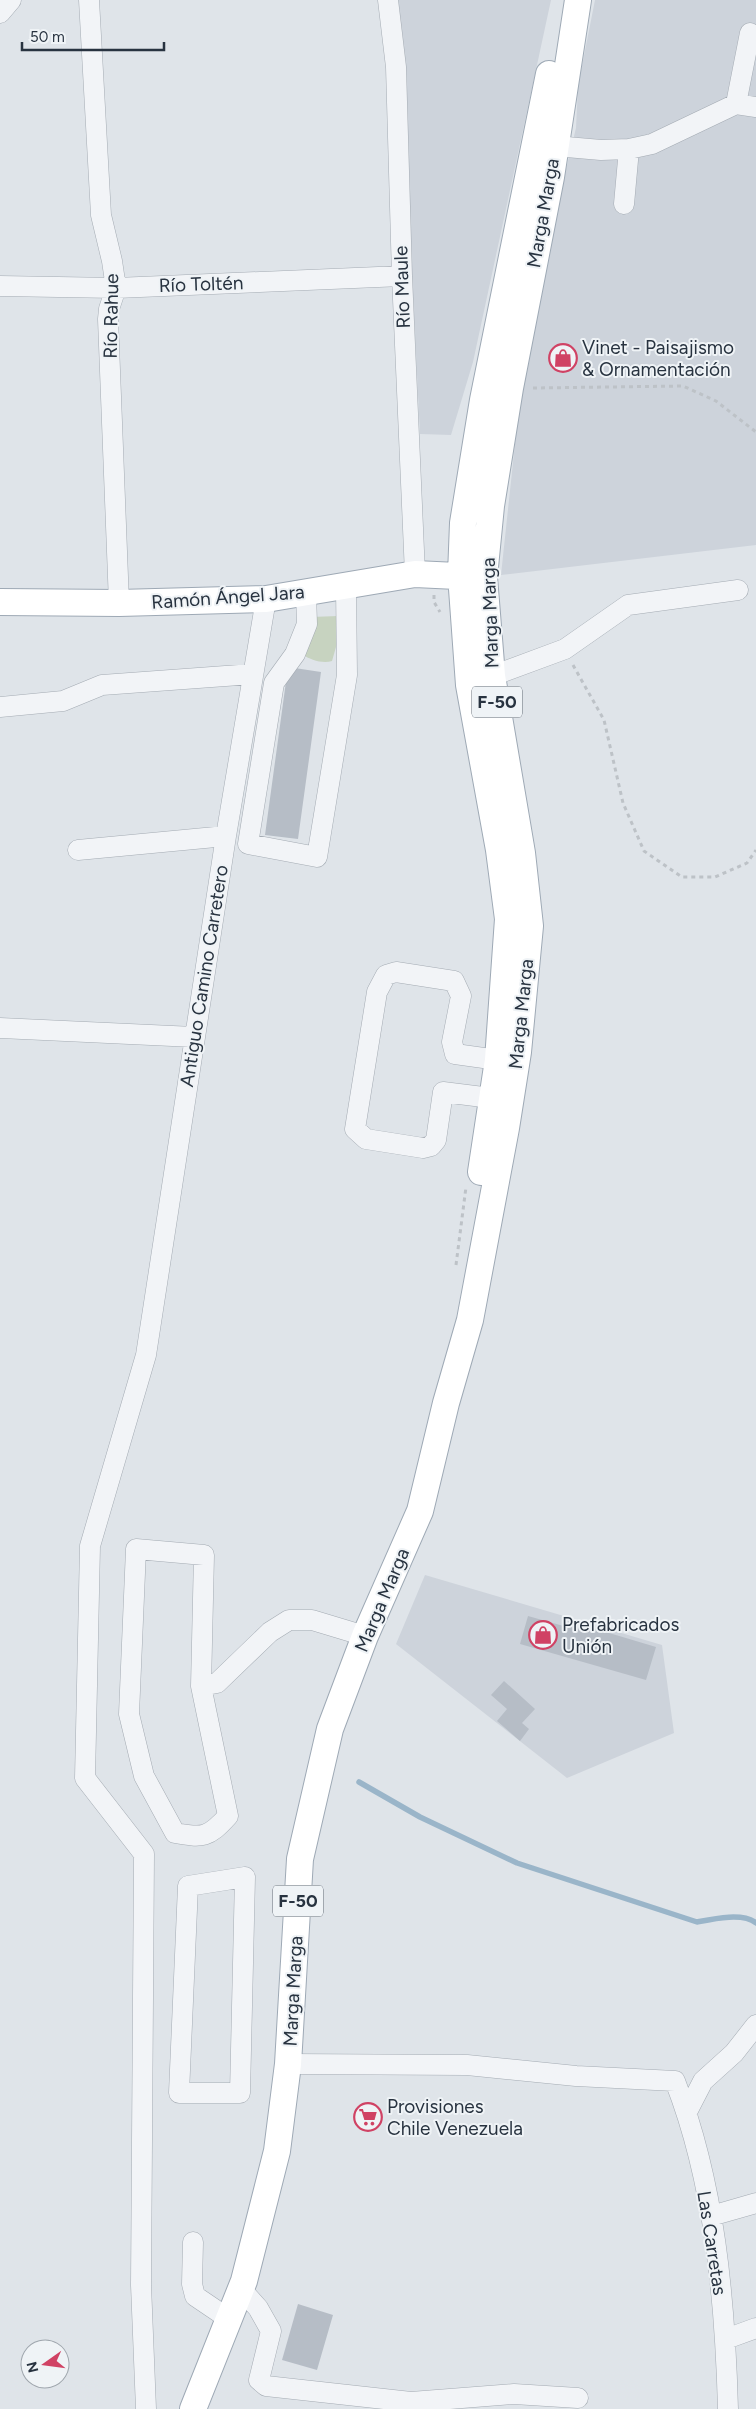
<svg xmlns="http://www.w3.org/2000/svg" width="756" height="2409" font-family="Figtree,sans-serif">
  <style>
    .built { fill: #cdd3db }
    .green { fill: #c7d3c0 }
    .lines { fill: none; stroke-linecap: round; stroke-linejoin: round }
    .stream { stroke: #9ab5c9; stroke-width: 5.5 }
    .building { fill: #b6bdc6 }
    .minor-casing { stroke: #a4abb3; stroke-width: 21 }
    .major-casing { stroke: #9ea9b5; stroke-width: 28 }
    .path { stroke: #bdc2c7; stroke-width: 3; stroke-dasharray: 4 4; stroke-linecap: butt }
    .minor { stroke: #f2f4f7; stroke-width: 20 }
    .major { stroke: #fff; stroke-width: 26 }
    .labels { text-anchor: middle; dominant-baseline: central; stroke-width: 4; stroke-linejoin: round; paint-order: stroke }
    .shield { fill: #eff3f6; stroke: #646d77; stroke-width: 1 }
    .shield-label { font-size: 18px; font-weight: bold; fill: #283340 }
    .street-label { font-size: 19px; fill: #283340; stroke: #eff3f6 }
    .poi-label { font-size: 19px; fill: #283340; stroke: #eff3f6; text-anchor: start }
  </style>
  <rect width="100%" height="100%" fill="#dfe4e9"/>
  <path class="built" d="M398,0H551L473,362L451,435L420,434Z
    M595,0H756V545L501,575L527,331L576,128L578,86Z
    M425,1575L662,1645L674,1733L567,1778L396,1644Z"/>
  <path class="green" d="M338,616V640L332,661C323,664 310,660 302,654L311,617Z"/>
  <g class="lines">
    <path class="stream" d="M359,1782L420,1817L517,1863L697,1922C712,1919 743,1912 756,1923"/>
  </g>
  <path class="building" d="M288,667L321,672L298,839L265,835Z
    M528,1616L567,1627L569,1621L656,1647L646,1680L520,1644Z
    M504,1681L535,1709L522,1723L529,1729L520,1741L497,1721L507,1709L491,1695Z
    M298,2304L333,2315L317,2370L282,2360Z"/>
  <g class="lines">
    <defs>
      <path id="minor" d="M89,0L101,215L112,261L116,288L109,309L108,319L119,603
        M388,0L396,67L402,276L415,574
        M0,13L11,0
        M736,104L750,33
        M555,146L601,150L629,149L652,144L736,104L756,107
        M624,204L629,149
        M0,286L116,288L402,276
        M306,593L307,624L295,654L274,683L248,844L317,857L347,675L346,586
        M492,676L565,649L628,605L738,590
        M0,707L63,701L102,685L253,674
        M78,850L226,836
        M0,1028L194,1037
        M491,1098L443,1092L436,1140L431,1146L423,1148L366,1139L355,1129L377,992L386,975L396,972L454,981L461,996L452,1042L455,1054L498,1060
        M201,1686L228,1816C208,1838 203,1838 175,1833L144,1776L129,1714L136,1549L204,1555L201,1686L217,1683L270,1632L289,1620H312L365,1636
        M245,1877L240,2093H179L188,1886Z
        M288,2064L467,2065L576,2076L675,2081C715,2184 725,2300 728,2409
        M687,2112L703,2081L734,2053L756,2025
        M711,2216L756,2203
        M193,2242L192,2284L195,2296L229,2319
        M241,2289L258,2308L271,2331L259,2380L266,2386L411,2402L514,2394L578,2398
        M726,2339L756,2328
        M146,2409L141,2285L144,1854L85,1778L90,1546L146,1355L226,836L266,599"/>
      <path id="major" d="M0,602L119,603L266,599L415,574L478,577
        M481,1172L498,1060L508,919L499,850L469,685L461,575L463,523L483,400L549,74
        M193,2409L244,2281L277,2151L288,2064L300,1859L330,1729L365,1636L420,1511L446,1403L470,1320L506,1128L518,1052L530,926L522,853L492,676L484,577L491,506L510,388L551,177L578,0"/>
    </defs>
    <use href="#minor" class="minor-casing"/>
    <use href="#major" class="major-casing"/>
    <path class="path" d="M533,388L683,386L716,401L756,432
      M434,595V602L440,612
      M573,665L604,720L623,803L644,851L682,877H715L747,863L756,850
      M456,1265L466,1187"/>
    <use href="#minor" class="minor"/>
    <use href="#major" class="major"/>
  </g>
  <defs>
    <symbol id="shop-ring" viewBox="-11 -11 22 22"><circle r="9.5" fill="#eff3f6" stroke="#d04264" stroke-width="1.5"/><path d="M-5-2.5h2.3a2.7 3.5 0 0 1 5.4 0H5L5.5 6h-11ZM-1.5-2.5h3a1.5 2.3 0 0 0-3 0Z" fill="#d04264"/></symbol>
    <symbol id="supermarket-ring" viewBox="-11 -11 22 22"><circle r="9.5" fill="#eff3f6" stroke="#d04264" stroke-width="1.5"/><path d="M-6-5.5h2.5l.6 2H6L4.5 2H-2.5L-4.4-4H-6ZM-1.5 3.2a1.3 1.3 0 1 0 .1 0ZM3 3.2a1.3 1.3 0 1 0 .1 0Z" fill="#d04264"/></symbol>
  </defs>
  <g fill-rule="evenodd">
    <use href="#shop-ring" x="547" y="342" width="32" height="32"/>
    <use href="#shop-ring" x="527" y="1619" width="32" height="32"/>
    <use href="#supermarket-ring" x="352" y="2101" width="32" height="32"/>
  </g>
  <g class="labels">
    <g class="shield">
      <rect x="472" y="686.5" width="50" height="31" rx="4"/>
      <rect x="273" y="1885.5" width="50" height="31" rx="4"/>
    </g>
    <g class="shield-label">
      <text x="497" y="702">F-50</text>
      <text x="298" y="1901">F-50</text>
    </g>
    <g class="street-label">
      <text transform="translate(543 213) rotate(-80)">Marga Marga</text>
      <text transform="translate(201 284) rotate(-2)">Río Toltén</text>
      <text transform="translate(402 287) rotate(-92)">Río Maule</text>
      <text transform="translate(111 316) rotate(-89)">Río Rahue</text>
      <text transform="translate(228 597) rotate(-4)">Ramón Ángel Jara</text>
      <text transform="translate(490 613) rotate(-92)">Marga Marga</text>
      <text transform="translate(204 976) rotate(-81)">Antiguo Camino Carretero</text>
      <text transform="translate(521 1014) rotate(-84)">Marga Marga</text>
      <text transform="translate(382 1600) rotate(-67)">Marga Marga</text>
      <text transform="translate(293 1991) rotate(-87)">Marga Marga</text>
      <text transform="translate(712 2243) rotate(81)">Las Carretas</text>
    </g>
    <g class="poi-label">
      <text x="582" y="347">Vinet - Paisajismo<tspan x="582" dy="22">&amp; Ornamentación</tspan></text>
      <text x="562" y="1624">Prefabricados<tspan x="562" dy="22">Unión</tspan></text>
      <text x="387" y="2106">Provisiones<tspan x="387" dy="22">Chile Venezuela</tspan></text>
    </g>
  </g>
  <g transform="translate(45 2364) rotate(256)"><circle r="24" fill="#eff3f6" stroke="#9fa6ad"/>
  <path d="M0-4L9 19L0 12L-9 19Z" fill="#d04264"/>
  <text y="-8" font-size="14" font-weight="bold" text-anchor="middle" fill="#283340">N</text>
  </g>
  <path d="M22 42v8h142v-8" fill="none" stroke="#283340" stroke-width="2.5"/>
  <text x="30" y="42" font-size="15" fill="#283340" stroke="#eff3f6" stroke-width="4" paint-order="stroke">50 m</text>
</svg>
